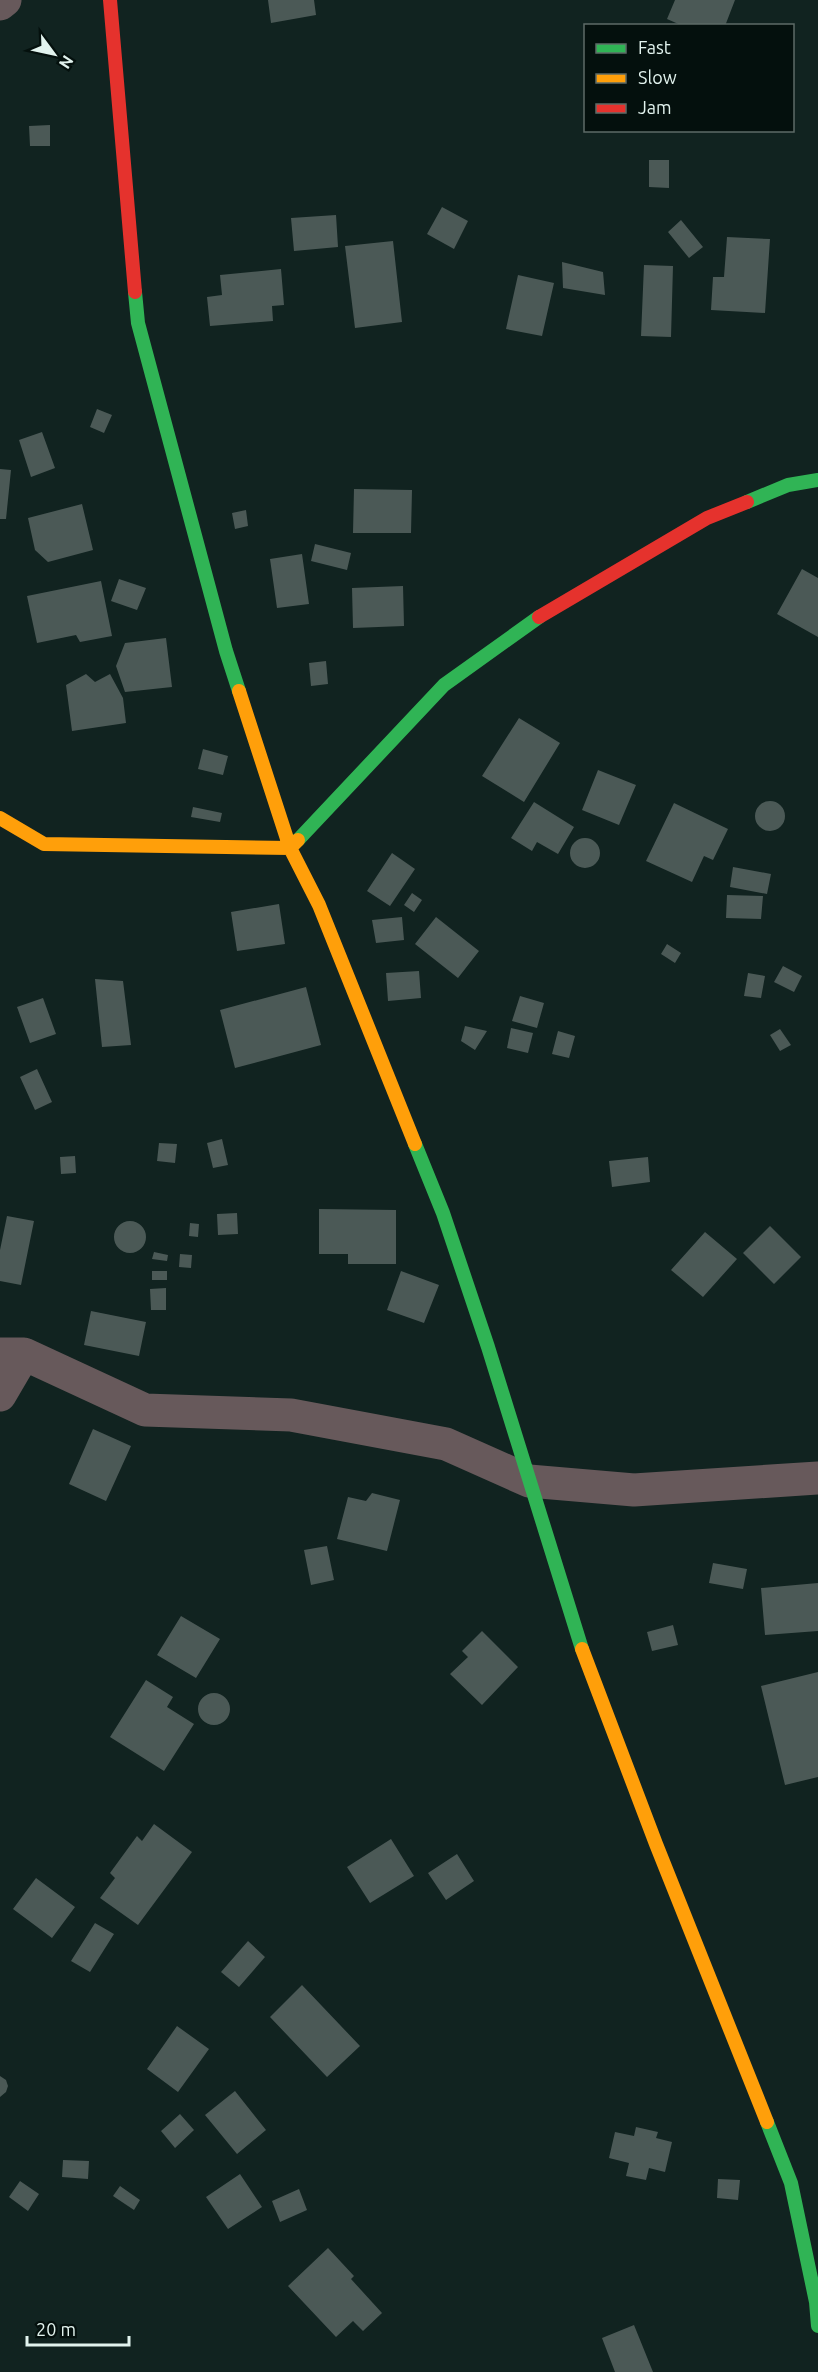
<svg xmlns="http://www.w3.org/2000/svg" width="818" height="2372" font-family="Ubuntu,sans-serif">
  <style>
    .building { fill: #4b5956 }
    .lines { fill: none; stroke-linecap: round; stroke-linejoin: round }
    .street { stroke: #67595b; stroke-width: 33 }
    .fast { stroke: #30b455; stroke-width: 14 }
    .slow { stroke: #ff9f0a; stroke-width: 14 }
    .jam { stroke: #e5322d; stroke-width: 14 }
  </style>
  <rect width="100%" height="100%" fill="#112320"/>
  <path class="building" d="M268,0H314L316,15L271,23Z
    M675,0H735L725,26H683L667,19Z
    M50,125V146H30L29,126Z
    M649,160H669V188L649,187Z
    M442,207L468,221L454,249L427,234Z
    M336,215L338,247L294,251L291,218Z
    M681,220L703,247L689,258L668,232Z
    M727,237L770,239L765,313L711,310L713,277H724Z
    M393,241L402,322L355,328L345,246Z
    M562,262L603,272L605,295L563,288Z
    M644,265L673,266L671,337L641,336Z
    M281,269L284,305L272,306L273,321L210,326L207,297L222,295L220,275Z
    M518,275L554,283L542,336L506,329Z
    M97,409L112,415L104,433L90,427Z
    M42,432L55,468L31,477L19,440Z
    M0,469L11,470L6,519H0Z
    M354,489L412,490L411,533H353Z
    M82,504L93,550L48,562L35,550L28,518Z
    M246,510L248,526L235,529L232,513Z
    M315,544L351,553L347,570L311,561Z
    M302,554L309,604L277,608L270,559Z
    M802,569L818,578V637L777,614Z
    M119,579L146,588L137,610L111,601Z
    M101,581L112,636L80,642L76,635L37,643L27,596Z
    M403,586L404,626L353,628L352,588Z
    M166,638L172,687L125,692L116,666L125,643Z
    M326,661L328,684L311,686L309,663Z
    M86,674L95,682L110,674L123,698L126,723L72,731L66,685Z
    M519,718L560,743L524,802L482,776Z
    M203,749L228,756L223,775L198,769Z
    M598,770L636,785L619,825L582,810Z
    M755 816a15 15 0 1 1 30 0a15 15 0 1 1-30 0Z
    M534,802L574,827L558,854L537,842L532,851L511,838Z
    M674,803L728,829L713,860L704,856L692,882L646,861Z
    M193,807L222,813L220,822L191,817Z
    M570 853a15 15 0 1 1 30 0a15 15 0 1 1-30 0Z
    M392,853L415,869L390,906L367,891Z
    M733,867L771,874L767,894L730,887Z
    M412,893L422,900L414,912L404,905Z
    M727,895L763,896L761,919L726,918Z
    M279,904L285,944L237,951L231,912Z
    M402,917L404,940L376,943L372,920Z
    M436,917L479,951L458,978L415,944Z
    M667,944L681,953L675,963L661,954Z
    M783,966L802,976L794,992L774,982Z
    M419,971L421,998L388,1001L386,973Z
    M748,973L765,976L761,998L744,996Z
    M95,979L123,981L131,1045L102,1047Z
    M306,987L321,1045L235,1068L220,1010Z
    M520,996L544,1003L537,1028L512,1021Z
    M43,998L56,1034L30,1043L17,1007Z
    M465,1026L487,1031L475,1050L461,1041Z
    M511,1028L533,1033L528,1053L507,1048Z
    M780,1029L791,1045L780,1051L770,1035Z
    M558,1031L575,1036L569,1058L552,1054Z
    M37,1069L52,1102L35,1110L20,1077Z
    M222,1139L228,1165L213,1168L207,1143Z
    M159,1143L177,1144L175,1163L157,1161Z
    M75,1156L76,1173L61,1174L60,1157Z
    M648,1157L650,1182L612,1187L609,1161Z
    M319,1209L396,1210V1264H348V1254H319Z
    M237,1213L238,1234L218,1235L217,1214Z
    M7,1216L34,1221L21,1285L0,1281V1250Z
    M114 1237a16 16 0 1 1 32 0a16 16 0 1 1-32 0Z
    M190,1223L199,1224L198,1237L189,1236Z
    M770,1226L801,1257L774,1284L743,1253Z
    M705,1232L737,1259L703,1297L671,1270Z
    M154,1252L168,1255L167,1261L152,1259Z
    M180,1254L192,1255L191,1268L179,1267Z
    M152,1271H167V1280H152Z
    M401,1271L439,1285L424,1323L387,1310Z
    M166,1288V1310H151L150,1289Z
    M91,1311L146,1322L139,1356L84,1345Z
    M93,1429L131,1446L106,1501L69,1484Z
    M372,1493L400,1500L387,1551L337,1539L348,1497L366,1501Z
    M327,1546L334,1580L311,1585L304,1550Z
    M713,1563L747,1569L743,1589L709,1583Z
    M818,1583V1631L765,1635L761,1588Z
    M181,1616L220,1639L196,1678L157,1655Z
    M673,1625L678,1645L652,1651L647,1632Z
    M482,1631L518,1667L482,1705L450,1674L468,1657L462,1651Z
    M818,1672V1777L785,1785L761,1686Z
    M146,1680L173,1697L167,1707L194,1724L164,1771L110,1737Z
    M198 1709a16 16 0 1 1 32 0a16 16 0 1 1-32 0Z
    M154,1824L192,1852L138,1925L100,1898L115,1878L110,1873L137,1836L142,1841Z
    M391,1839L414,1876L370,1903L347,1867Z
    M457,1854L474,1881L446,1900L428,1873Z
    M36,1878L75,1907L52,1938L13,1909Z
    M95,1923L114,1934L90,1972L71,1961Z
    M248,1941L265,1957L239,1987L221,1972Z
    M302,1985L360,2046L327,2077L270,2017Z
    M177,2026L209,2049L178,2092L147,2069Z
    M0,2076L6,2080L8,2086L6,2092L0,2097Z
    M235,2091L266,2130L237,2154L205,2115Z
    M180,2114L194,2130L175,2148L161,2131Z
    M636,2127L658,2132L656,2138L672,2142L665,2172L649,2168L646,2180L626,2176L629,2163L609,2158L615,2132L634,2136Z
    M63,2160L89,2161L88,2179L62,2177Z
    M240,2174L262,2207L228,2229L206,2197Z
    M718,2179L740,2180L738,2200L717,2198Z
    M20,2181L39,2194L28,2211L9,2197Z
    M120,2186L140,2200L134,2210L113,2196Z
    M299,2189L307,2210L280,2222L272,2201Z
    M328,2248L354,2276L351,2279L382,2313L363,2331L353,2321L336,2337L288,2286Z
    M634,2325L653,2372H615L602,2338Z"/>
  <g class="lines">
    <path class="street" d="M0,4L5,0
      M0,1354H24L145,1410L291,1415L446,1444L529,1481L634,1490L818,1478
      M0,1395L24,1354"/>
    <path class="fast" d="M135,292L138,323L226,651L239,691
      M747,502L788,485L818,480
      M298,840L444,685L539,617
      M415,1144L443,1213L488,1347L582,1649
      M767,2122L791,2183L816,2302L818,2326"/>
    <path class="slow" d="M239,691L290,848L319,905L415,1144
      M0,818L44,844L290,848L298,840
      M582,1649L656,1844L767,2122"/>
    <path class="jam" d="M110,0L135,292
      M539,617L707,518L747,502"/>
  </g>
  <rect x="584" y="24" width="210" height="108" fill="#04100d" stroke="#5d6b67" stroke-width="1.5"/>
  <rect x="596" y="44" width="30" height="9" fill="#30b455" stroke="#5d6b67" stroke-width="1.5"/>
  <text x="638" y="54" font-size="18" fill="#e2f3ee">Fast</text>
  <rect x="596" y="74" width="30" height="9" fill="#ff9f0a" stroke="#5d6b67" stroke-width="1.5"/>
  <text x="638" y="84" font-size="18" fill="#e2f3ee">Slow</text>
  <rect x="596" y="104" width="30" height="9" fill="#e5322d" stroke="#5d6b67" stroke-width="1.5"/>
  <text x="638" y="114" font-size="18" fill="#e2f3ee">Jam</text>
  <g transform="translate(54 54) rotate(123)" stroke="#04100d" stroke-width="4.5" paint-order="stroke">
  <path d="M0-4.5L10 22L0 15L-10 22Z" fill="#e2f3ee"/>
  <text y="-9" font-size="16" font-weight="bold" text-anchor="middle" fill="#e2f3ee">N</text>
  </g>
  <path d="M27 2336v9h102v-9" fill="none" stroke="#e2f3ee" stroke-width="3"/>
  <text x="36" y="2336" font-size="18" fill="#e2f3ee" stroke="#04100d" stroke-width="4.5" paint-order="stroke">20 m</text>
</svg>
